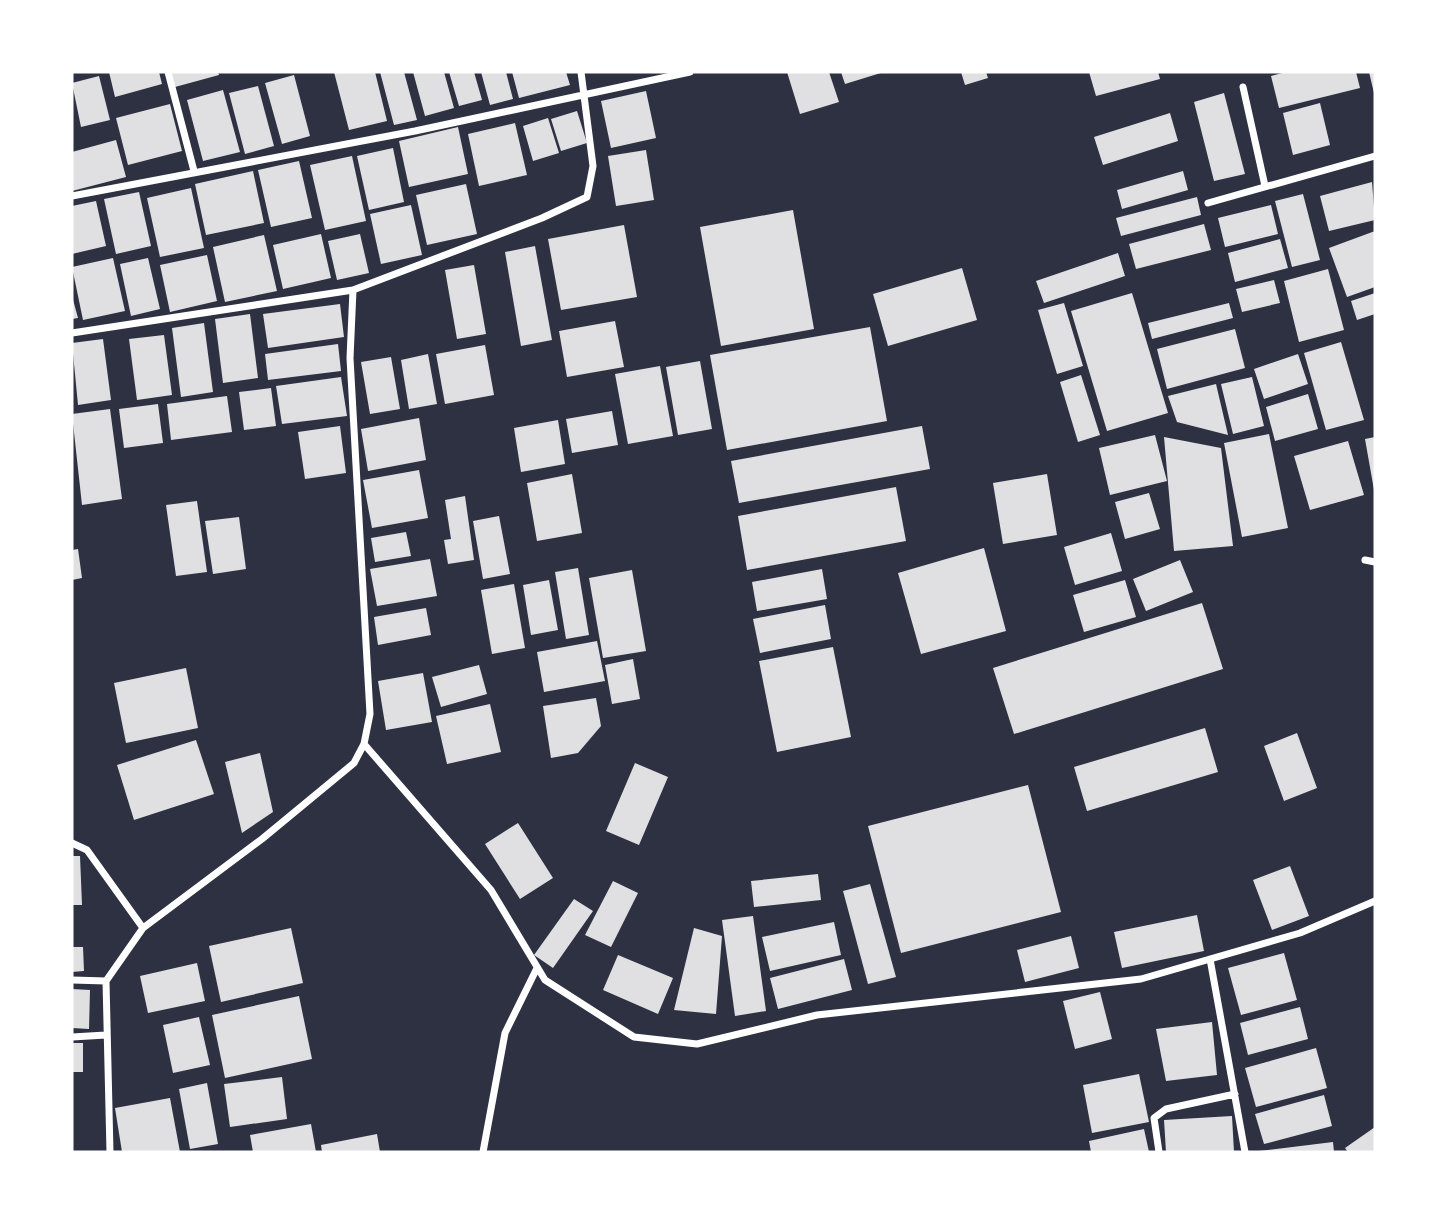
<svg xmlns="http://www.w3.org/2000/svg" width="1447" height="1224" font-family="'DejaVu Sans',sans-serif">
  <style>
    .building { fill: #e0e0e3 }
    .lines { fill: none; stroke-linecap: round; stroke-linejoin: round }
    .minor { stroke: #fff; stroke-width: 7 }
  </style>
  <rect width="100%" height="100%" fill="#2d3142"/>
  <path class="building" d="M109,72H159L162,84L115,97Z
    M171,72H218L219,75L175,87Z
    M334,72H375L387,121L349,130Z
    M380,72H404L417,120L394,125Z
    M413,72H444L454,108L425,116Z
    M449,72H474L482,100L459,106Z
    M481,72H506L513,99L490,105Z
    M512,72H566L570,85L519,98Z
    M787,72H829L839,102L800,114Z
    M841,72H884L845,84Z
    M961,72H986L988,78L965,85Z
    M1089,72H1158L1160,79L1096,96Z
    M1286,72H1356L1360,88L1279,108L1271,76Z
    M1369,72H1375V93H1374Z
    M294,75L310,136L282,144L265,83Z
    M99,76L110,120L81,127L72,83Z
    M258,86L274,146L245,154L229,93Z
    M223,90L240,152L203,161L187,100Z
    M646,91L656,138L611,148L601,101Z
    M1224,93L1245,174L1214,181L1194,102Z
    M1320,103L1330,145L1293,155L1283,113Z
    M170,104L182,151L128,165L116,118Z
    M577,111L587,143L561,151L551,119Z
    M1170,113L1178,141L1103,165L1094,137Z
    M548,118L559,153L533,161L523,126Z
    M515,123L527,175L479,186L468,134Z
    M458,127L468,174L409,187L399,141Z
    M116,140L126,177L72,191V152Z
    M393,148L404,202L369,210L357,156Z
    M646,150L654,200L616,206L608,156Z
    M352,156L366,221L325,230L310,165Z
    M299,161L312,218L271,227L258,170Z
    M253,171L264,223L206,235L195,184Z
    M1183,171L1188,190L1122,209L1117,190Z
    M1372,182L1375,220L1329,231L1320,196Z
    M466,184L477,234L427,245L416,195Z
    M191,188L204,248L160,257L147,198Z
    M139,192L151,246L116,254L104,199Z
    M1303,194L1320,260L1292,267L1275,201Z
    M1197,197L1201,215L1121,236L1116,218Z
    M96,201L106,246L72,254V206Z
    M411,205L422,255L381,264L370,214Z
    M1271,205L1278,234L1225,247L1218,218Z
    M793,210L814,329L721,346L700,227Z
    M1204,224L1211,250L1136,269L1129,244Z
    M624,225L637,297L561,310L548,239Z
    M1375,231V287L1347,297L1329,248Z
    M321,234L331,278L283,289L273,245Z
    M360,234L369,273L337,280L328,241Z
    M264,235L277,291L225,302L213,247Z
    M1280,239L1288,268L1235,282L1228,253Z
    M535,246L552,340L521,346L505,252Z
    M1118,253L1125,276L1044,303L1036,281Z
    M207,255L217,301L170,312L160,265Z
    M113,258L125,311L83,320L72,267Z
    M148,258L160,309L131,316L120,264Z
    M474,265L486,334L457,339L445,270Z
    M962,268L977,320L888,346L873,294Z
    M1328,269L1344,330L1299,342L1284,281Z
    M1274,280L1280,303L1242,312L1236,289Z
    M1132,293L1168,413L1107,431L1071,311Z
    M1375,293V314L1357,320L1351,301Z
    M72,296L78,318L72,319Z
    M1064,303L1083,366L1057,374L1038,310Z
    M1229,303L1233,318L1152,339L1148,323Z
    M340,304L344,337L268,348L263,314Z
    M250,314L258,378L223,383L215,319Z
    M615,321L624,367L567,377L559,331Z
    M204,323L213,392L181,397L172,328Z
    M870,327L887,421L727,450L710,355Z
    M1235,329L1245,368L1167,389L1157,349Z
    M164,335L172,395L137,400L129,339Z
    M103,339L111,400L78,405L72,343Z
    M1341,342L1364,420L1326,430L1304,353Z
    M338,344L341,371L268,380L265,354Z
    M485,345L494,395L445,404L436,354Z
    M428,354L437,404L409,409L401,360Z
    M1298,354L1308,384L1264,399L1254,369Z
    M391,357L400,409L370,414L361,362Z
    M700,361L712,429L678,435L666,367Z
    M660,366L673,436L628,444L615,374Z
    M1081,375L1100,435L1078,442L1060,382Z
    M341,377L347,416L282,424L276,386Z
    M1252,377L1264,426L1233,434L1221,384Z
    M1216,384L1228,435L1177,422L1168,396Z
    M271,388L276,426L244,430L239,392Z
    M1308,394L1318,429L1275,441L1266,407Z
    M227,396L232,432L171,440L167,404Z
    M158,404L163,443L124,448L119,409Z
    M110,409L122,499L82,505L72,414Z
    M612,411L618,445L572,453L566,419Z
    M419,418L426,460L368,471L361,429Z
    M558,420L565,464L521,472L514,428Z
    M340,426L346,473L305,479L298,432Z
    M922,426L930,469L739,503L731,461Z
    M1269,434L1288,528L1242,537L1224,443Z
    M1155,435L1167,481L1110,495L1099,448Z
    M1164,437L1221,448L1233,546L1174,551Z
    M1375,437V490H1374L1365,439Z
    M1348,441L1364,495L1310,510L1294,456Z
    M419,470L428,518L372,528L363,480Z
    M572,474L582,533L537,541L527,483Z
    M1047,474L1057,535L1003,544L993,483Z
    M896,487L906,541L747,570L738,516Z
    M1149,493L1160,529L1125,539L1115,502Z
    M465,496L474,560L448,564L444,540L451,539L445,500Z
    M197,501L207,572L176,576L166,505Z
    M499,516L510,574L483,579L473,521Z
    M239,517L246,569L213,574L205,521Z
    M406,532L411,556L375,562L371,538Z
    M1111,533L1122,571L1075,585L1064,547Z
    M984,548L1006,631L921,654L898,573Z
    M78,549L82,578L72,580V550Z
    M430,559L437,596L377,606L370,569Z
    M1180,560L1193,592L1146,611L1133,579Z
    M578,568L589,635L566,639L555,572Z
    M822,569L827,599L757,611L752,582Z
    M632,570L646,651L603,658L589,578Z
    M549,580L558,630L531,635L523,585Z
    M1125,580L1136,617L1084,632L1073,595Z
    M514,584L525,648L492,654L481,590Z
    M1202,603L1223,669L1014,734L993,668Z
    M825,605L831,639L760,653L753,619Z
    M426,608L431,635L378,645L374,617Z
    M597,641L605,681L544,692L537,652Z
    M833,647L851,737L777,752L759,661Z
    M633,659L640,699L612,704L605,665Z
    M479,665L487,694L441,707L432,677Z
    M186,668L198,728L126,743L114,683Z
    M423,673L432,722L386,730L378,681Z
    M596,698L601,726L578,753L551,758L543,706Z
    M490,704L501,752L447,764L436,716Z
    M1205,728L1218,772L1087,811L1074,767Z
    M1297,733L1317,788L1284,801L1264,746Z
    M196,740L214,794L134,820L117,765Z
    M260,753L273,812L242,833L225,762Z
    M635,763L668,777L639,845L606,831Z
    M1028,785L1061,912L901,953L868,826Z
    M518,823L553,878L520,899L485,844Z
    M72,856H80L82,905H72Z
    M1290,866L1309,916L1272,930L1253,880Z
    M818,874L821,900L754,907L751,881Z
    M613,881L638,893L611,947L585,935Z
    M870,884L896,977L868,984L843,891Z
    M574,899L593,911L553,968L534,955Z
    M1197,915L1204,951L1122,968L1114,932Z
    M753,916L766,1011L735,1016L722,920Z
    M834,922L841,955L770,971L762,937Z
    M291,928L303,983L221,1002L209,946Z
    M694,928L722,936L716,1014L674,1010Z
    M1071,936L1079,968L1025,982L1017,950Z
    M72,947H83L84,971L72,972Z
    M1284,953L1297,1000L1241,1015L1228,968Z
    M618,955L673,978L658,1014L603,990Z
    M844,959L852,990L778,1009L770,978Z
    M197,963L205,1001L148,1013L140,976Z
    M72,989L90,990L89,1029L72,1028Z
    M1100,992L1112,1039L1075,1049L1063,1001Z
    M299,996L312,1059L225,1078L212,1015Z
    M1300,1007L1308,1039L1248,1055L1240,1023Z
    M199,1017L210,1065L173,1073L163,1025Z
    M1212,1022L1217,1075L1166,1081L1156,1029Z
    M72,1043H83V1072H72Z
    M1316,1048L1327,1088L1256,1107L1245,1068Z
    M1139,1074L1149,1122L1092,1133L1083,1085Z
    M282,1077L287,1119L230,1127L224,1084Z
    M207,1083L218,1144L190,1149L179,1089Z
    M1324,1095L1332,1126L1264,1144L1255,1114Z
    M170,1098L180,1152H122L115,1108Z
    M1232,1116L1234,1152H1166L1164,1120Z
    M311,1124L316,1152H253L250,1135Z
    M1375,1127V1152H1348L1345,1148Z
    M1144,1129L1149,1152H1091L1089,1141Z
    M377,1134L380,1152H322L321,1145Z
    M1333,1142L1334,1152H1259V1151Z"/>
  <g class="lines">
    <path class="minor" d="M168,72L194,171
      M1243,87L1265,186
      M72,196L415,131L690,72
      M1208,203L1375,156
      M72,333L353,290L542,218L587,197L593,166L581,72
      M1365,560L1375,562
      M364,744L491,890L545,980L634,1037L697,1044L817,1015L1141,979L1300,933L1375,901
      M72,843L87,850L143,928
      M1210,959L1245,1152
      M72,980L106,981
      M72,1037L106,1035
      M110,1152L106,981L143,928L262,839L354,763L364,744L370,714L350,358L353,290
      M483,1152L505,1033L537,968
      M1159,1152L1154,1118L1166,1109L1235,1094"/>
  </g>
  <rect width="1447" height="1224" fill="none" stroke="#ffffff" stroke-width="147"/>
</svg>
